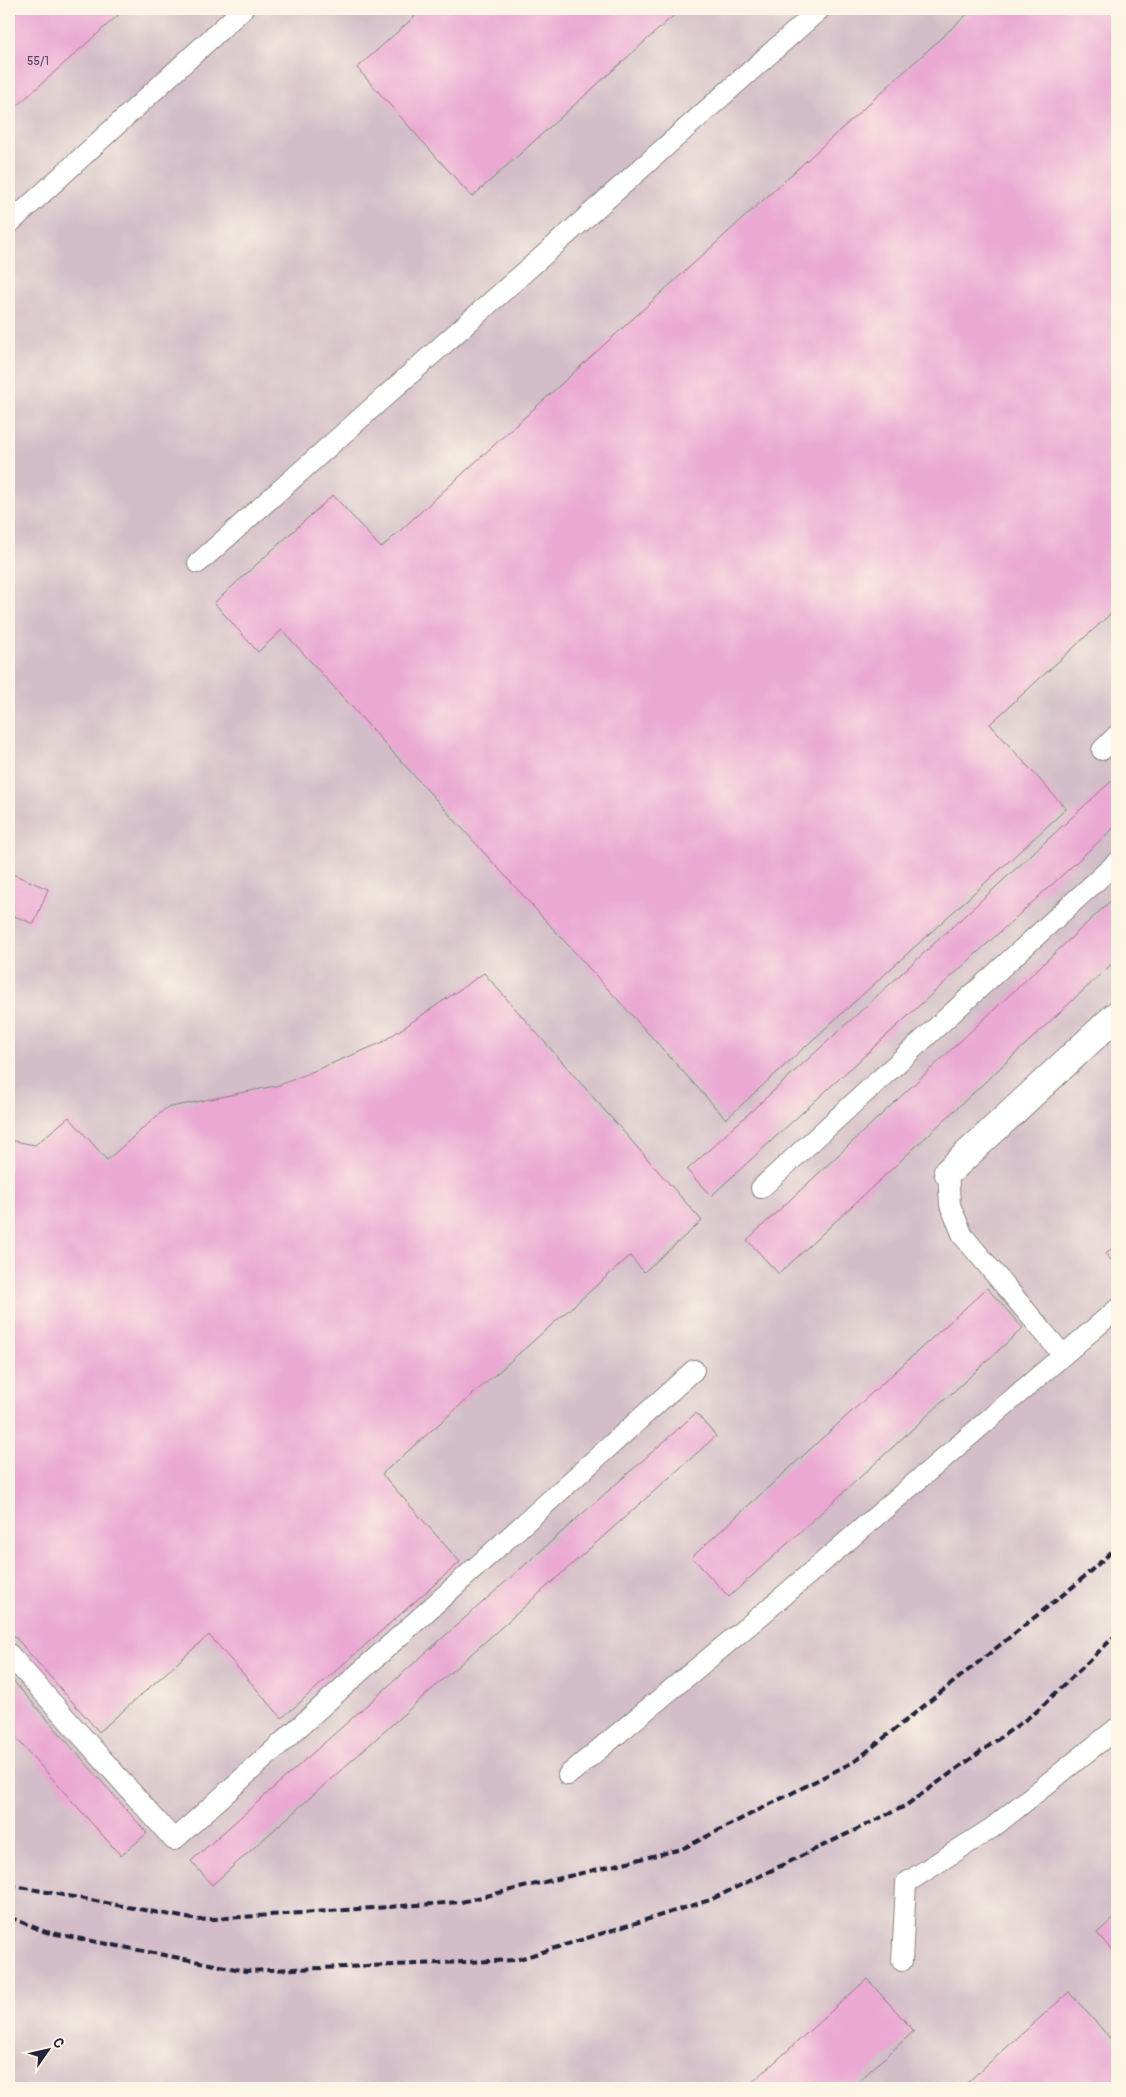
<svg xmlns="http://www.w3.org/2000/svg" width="1126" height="2097" font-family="Pangolin,sans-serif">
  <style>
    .industrial { fill: #d2bdc8 }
    .building { fill: #eaa8d3 }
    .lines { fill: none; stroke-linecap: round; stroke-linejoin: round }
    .service-casing { stroke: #8a8482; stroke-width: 22 }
    .minor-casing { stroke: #8a8482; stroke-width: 30 }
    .service { stroke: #fff; stroke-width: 20 }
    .minor { stroke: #fff; stroke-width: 28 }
    .rail { stroke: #22223b; stroke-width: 4; stroke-dasharray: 8 4; stroke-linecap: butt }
    .labels { text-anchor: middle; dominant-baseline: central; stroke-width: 4.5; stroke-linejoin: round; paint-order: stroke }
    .number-label { font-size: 12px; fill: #544461 }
  </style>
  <rect width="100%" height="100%" fill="#fcf5e5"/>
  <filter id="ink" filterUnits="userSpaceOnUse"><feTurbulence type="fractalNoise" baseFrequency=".02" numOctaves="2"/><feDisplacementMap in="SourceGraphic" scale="10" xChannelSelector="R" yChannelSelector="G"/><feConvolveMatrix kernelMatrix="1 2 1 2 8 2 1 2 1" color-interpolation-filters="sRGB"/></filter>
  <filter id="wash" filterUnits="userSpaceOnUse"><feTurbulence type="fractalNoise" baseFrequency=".0096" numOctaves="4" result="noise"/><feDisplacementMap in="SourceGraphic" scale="20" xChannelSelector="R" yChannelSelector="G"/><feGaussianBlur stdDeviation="1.12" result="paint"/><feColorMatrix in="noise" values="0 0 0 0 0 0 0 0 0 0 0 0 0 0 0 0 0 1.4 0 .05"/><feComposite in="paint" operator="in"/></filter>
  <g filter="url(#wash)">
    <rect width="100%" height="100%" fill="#f1e7ca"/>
    <path class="industrial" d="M9,9H1117V2088H9Z"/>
    <g id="blocks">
      <path class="building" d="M9,9H125L9,113Z
        M423,9H681L472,197L357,68Z
        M973,9H1117V608L990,724L1066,809L726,1119L282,630L258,652L214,603L333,495L381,548Z
        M1117,776V825L711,1196L687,1170Z
        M10,873L48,889L34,924L9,914Z
        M1117,895V959L779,1274L747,1240Z
        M484,973L702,1221L644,1272L630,1256L382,1474L460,1562L282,1718L209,1635L99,1732L9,1630V1140L35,1145L69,1117L107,1160L166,1108L280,1085L381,1043Z
        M1117,1244V1267L1106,1254Z
        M987,1288L1023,1328L729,1597L692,1557Z
        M696,1413L716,1436L212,1885L191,1861Z
        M9,1676L147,1833L121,1856L9,1730Z
        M1117,1915V1956L1097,1933Z
        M867,1979L914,2031L851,2088H746Z
        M1069,1992L1117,2046V2088H961Z"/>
    </g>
  </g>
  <g filter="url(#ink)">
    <use href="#blocks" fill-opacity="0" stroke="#8a8482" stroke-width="1"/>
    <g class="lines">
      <defs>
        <path id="service" d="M9,224L243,9
          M198,563L820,9
          M1102,750L1117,735
          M948,1172L950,1205L963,1236L1063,1355
          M761,1188L1117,862
          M9,1654L174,1840L694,1370
          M568,1775L760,1616L1117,1309
          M902,1961L906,1883L992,1828L1117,1728"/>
        <path id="minor" d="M948,1172L1117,1015"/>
      </defs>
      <use href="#service" class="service-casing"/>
      <use href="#minor" class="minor-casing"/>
      <use href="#service" class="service"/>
      <use href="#minor" class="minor"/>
      <path class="rail" d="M9,1885L198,1920L461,1902L682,1849L855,1761L1075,1585L1117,1547
        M9,1917L46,1932L246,1971L516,1960L710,1900L905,1806L1036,1712L1117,1634"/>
    </g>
  </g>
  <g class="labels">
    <g class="number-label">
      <text x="38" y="61">55/1</text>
    </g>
  </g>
  <rect width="1126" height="2097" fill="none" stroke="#fcf5e5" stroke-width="30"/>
  <g transform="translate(48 2050) rotate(56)" stroke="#fcf5e5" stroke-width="4" paint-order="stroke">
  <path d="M0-4L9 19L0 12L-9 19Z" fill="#22223b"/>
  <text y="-8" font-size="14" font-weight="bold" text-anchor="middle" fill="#22223b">С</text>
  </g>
</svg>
